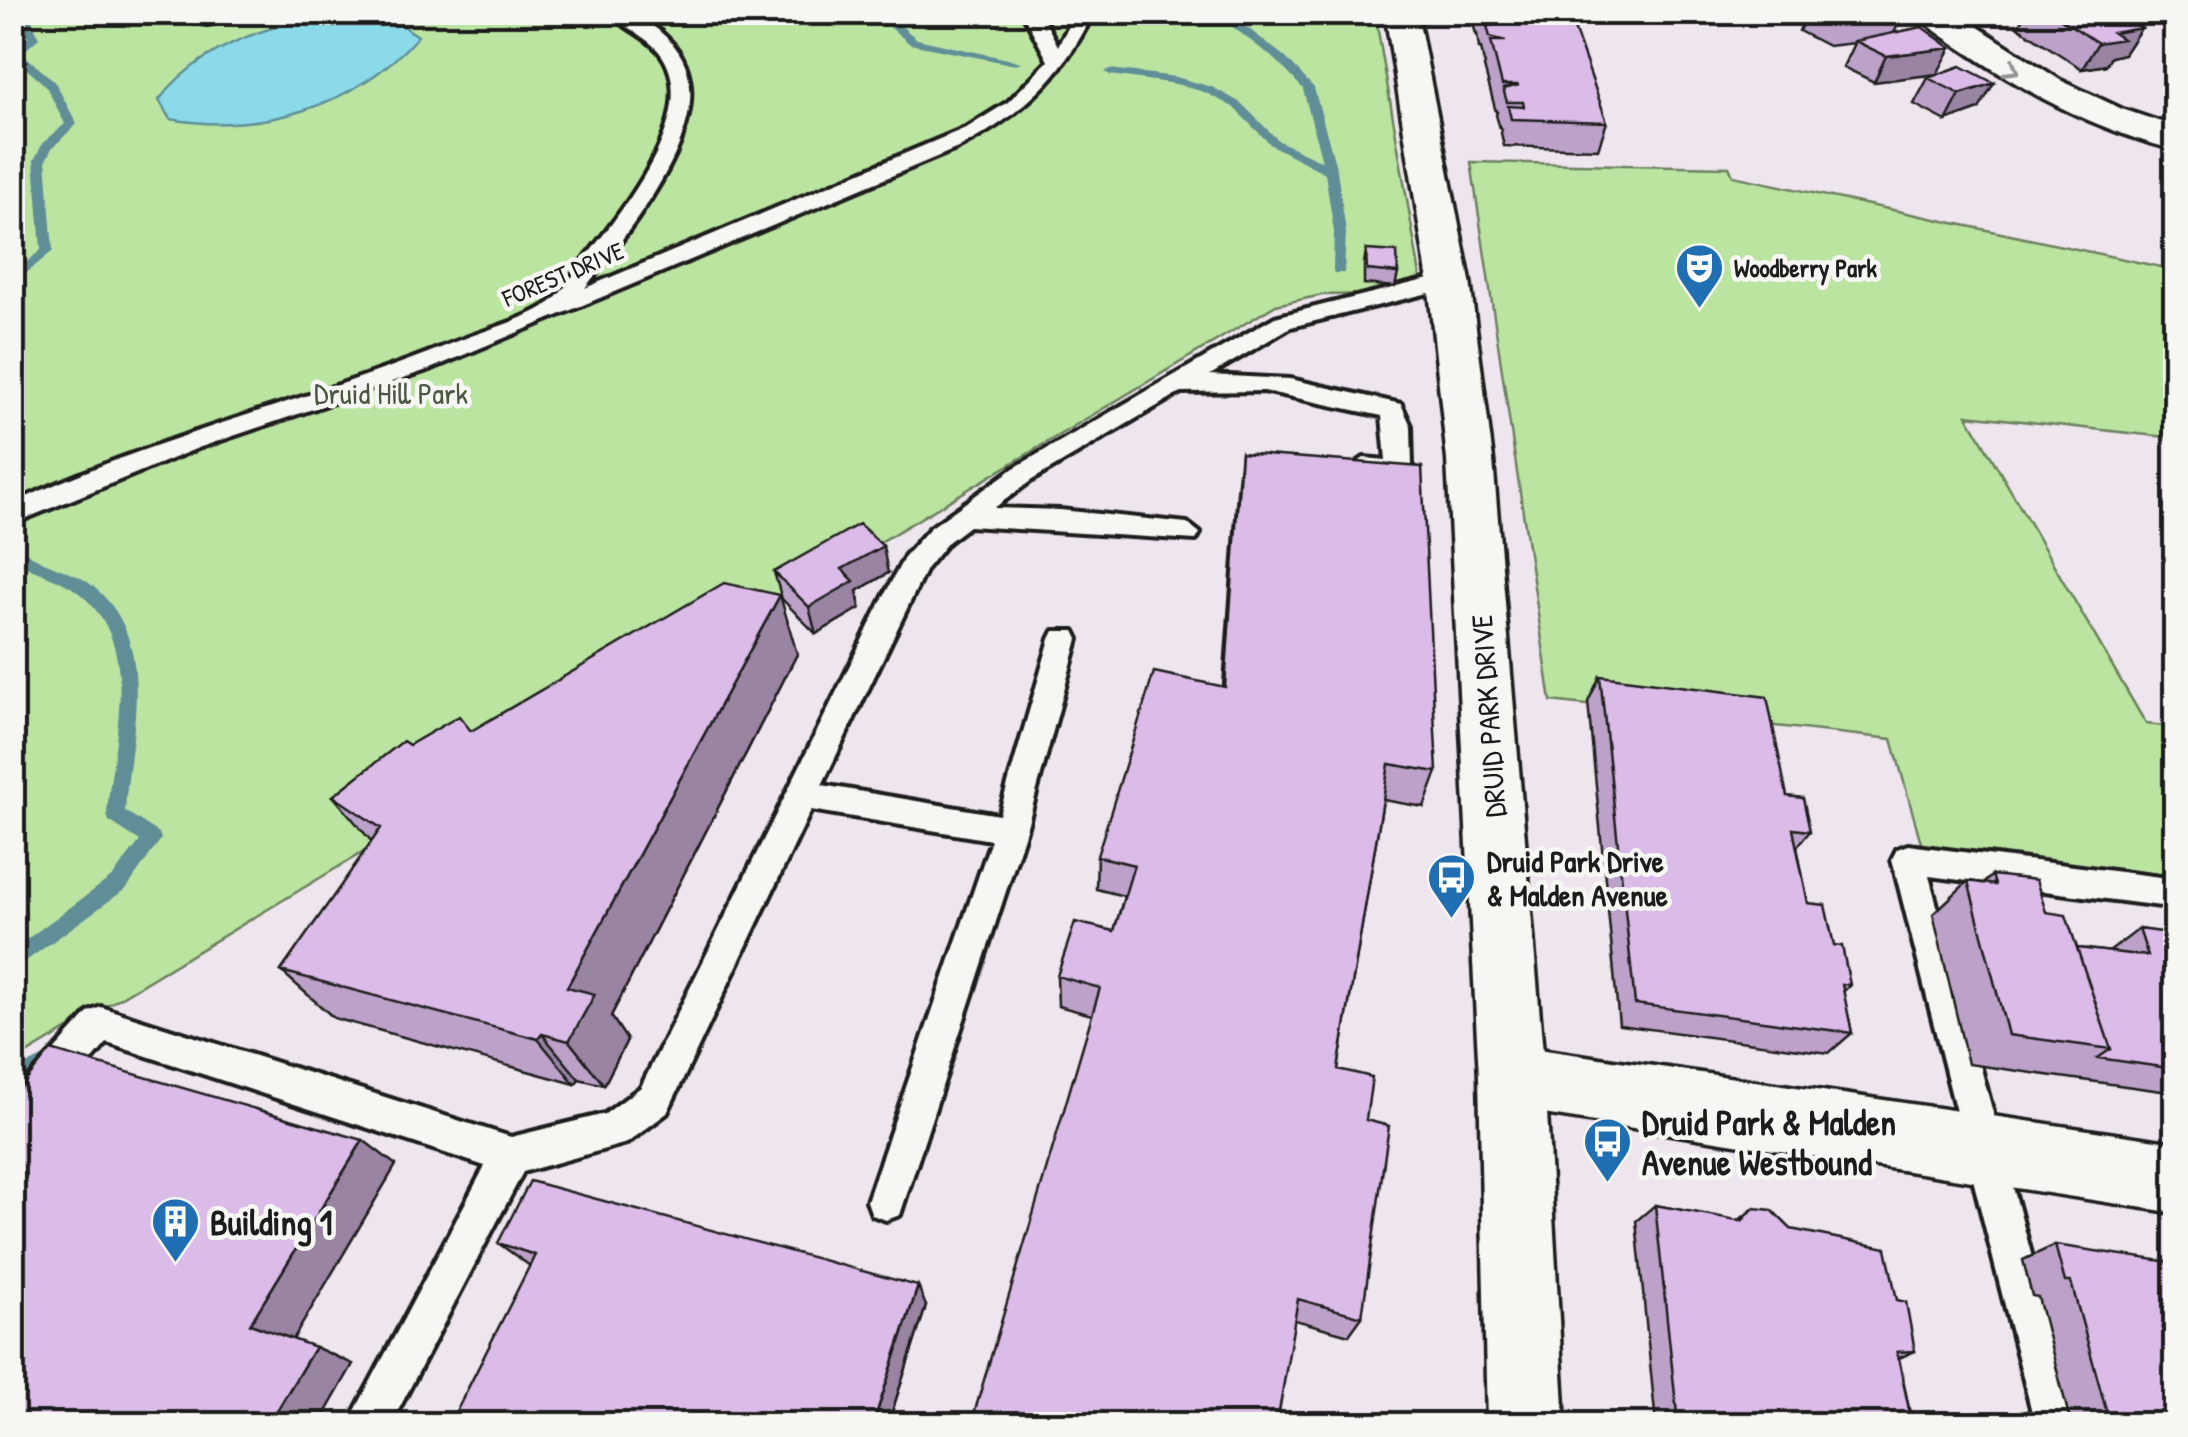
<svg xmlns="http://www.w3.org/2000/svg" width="2188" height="1437" font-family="'Patrick Hand',sans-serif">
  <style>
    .green { fill: #bbe4a0; stroke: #6c805e; stroke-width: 2.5 }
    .water { fill: #8bdae9; stroke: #5f8e97; stroke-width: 2.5 }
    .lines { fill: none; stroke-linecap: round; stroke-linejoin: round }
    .stream { fill: #5f8e97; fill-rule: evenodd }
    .lane-casing { stroke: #1c1c1c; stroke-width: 8 }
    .street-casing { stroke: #1c1c1c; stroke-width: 7 }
    .secondary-casing { stroke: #1c1c1c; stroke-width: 7 }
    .lane { fill: #f6f6f2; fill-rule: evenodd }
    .street { fill: #f6f6f2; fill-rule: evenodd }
    .secondary { fill: #f6f6f2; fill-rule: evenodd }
    .wall { fill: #bca2c8; stroke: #1c1c1c; stroke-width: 2.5 }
    .shaded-wall { fill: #9984a2; stroke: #1c1c1c; stroke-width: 2.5 }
    .building { fill: #dbbce8; stroke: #1c1c1c; stroke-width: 2.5 }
    .oneway { stroke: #949492 }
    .labels { text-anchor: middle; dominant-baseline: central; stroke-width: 9; stroke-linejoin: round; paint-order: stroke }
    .far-poi-label { font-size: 25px; font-weight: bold; fill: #1c1c1c; stroke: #f6f6f2; text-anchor: start }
    .far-street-label { font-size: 25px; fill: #1c1c1c; stroke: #f6f6f2 }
    .park-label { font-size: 30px; fill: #4c5844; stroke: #f6f6f2 }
    .street-label { font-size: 30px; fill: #1c1c1c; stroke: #f6f6f2 }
    .poi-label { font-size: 30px; font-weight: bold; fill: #1c1c1c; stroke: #f6f6f2; text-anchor: start }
    .near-poi-label { font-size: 35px; font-weight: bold; fill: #1c1c1c; stroke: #f6f6f2; text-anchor: start }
  </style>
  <rect width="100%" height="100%" fill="#eee5ef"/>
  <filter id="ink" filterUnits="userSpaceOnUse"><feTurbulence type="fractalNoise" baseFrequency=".01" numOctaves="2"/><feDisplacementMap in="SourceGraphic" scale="20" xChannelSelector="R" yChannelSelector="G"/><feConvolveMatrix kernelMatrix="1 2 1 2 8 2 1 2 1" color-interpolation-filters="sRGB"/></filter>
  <g filter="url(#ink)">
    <path class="green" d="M13,13H1375L1423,293L1322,295L1276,305L13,1062Z
      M1471,162L1729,167L1733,176L2175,270V438L1967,415L2146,724L2175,727V882L1925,857L1892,739L1551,701Z"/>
    <path class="water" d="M348,13L391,18L418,36C357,106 261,135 170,119L159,100C202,43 280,21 348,13Z"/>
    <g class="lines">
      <path class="stream" d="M19,12H29L39,38L22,53L55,82L77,124L52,148L46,160L53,251L12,285V274L41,250L34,160L43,143L65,124L46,86L12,56V50L28,37Z
        M872,12H884L917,39L1021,62L1016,65L910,44Z
        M1222,12H1232L1231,15L1285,57L1314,88L1337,171L1346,232L1344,273H1334L1333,270L1334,232L1325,173L1271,145L1233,107L1204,92L1176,84L1110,75L1105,72L1110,69L1176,77L1212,87L1241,103L1279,141L1322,161L1303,89L1277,61L1221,18Z
        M12,545C22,549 30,556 40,560C56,568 75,573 89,583C162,638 129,736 125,811L159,833L161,839L127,888L12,971V950L113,876L140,841L109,821L107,815C111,743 146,647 79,593C61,578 36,573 16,562L12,559Z
        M54,1051L61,1054L64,1061L61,1068L12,1093V1072Z"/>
      <defs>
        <path id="lane" d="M140,12H266L207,24Z
          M607,12C633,12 650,21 668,39C737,107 628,231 585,288L968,127L1008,102L1048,61L1022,12H1040L1058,46L1076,12H1094C1062,77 1022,115 958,148L430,369L198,448L12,524V504C154,436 308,402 453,343C483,330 524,321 551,302C563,293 574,273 583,261C618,216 692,127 668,67C658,39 627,31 607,12Z
          M1449,274L1457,276V286L1291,327L1210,375L1290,379L1401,404L1411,426L1412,466L1403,476H1364L1351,467L1364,458L1386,460L1382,416L1264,391L1181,392L1032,480L994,508L1060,510L1187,523L1200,533L1196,540L969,526L948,542L926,569L822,785L999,815L1050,639L1054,631H1074L1078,639L1026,830L900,1215L886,1220L872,1215L867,1201L991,840L811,810L667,1113L627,1143L523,1172L391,1424H348L485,1166L107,1043L25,1138L12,1143V1097L89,1012L101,1007L511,1137L605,1114L641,1087L885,594L905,556L930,528L1014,468L1275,317Z
          M1908,845L2176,879V908L1929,876L2077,1424H2035L1892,859L1897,849Z"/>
        <path id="street" d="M1917,12H1955L2060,80L2122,109L2176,127V150C2096,130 2026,93 1959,47C1945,37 1927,27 1917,12Z
          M1512,1045L2176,1143V1213L1512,1109L1489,1100L1479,1077L1489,1054Z"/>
        <path id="secondary" d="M1385,12H1417L1470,281L1493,460L1545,1077L1565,1424H1487L1479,1077L1447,460L1428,281Z"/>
      </defs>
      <use href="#lane" class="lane-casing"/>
      <use href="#street" class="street-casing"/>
      <use href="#secondary" class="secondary-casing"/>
      <use href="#lane" class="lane"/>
      <use href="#street" class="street"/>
      <use href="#secondary" class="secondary"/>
    </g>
    <path class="wall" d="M1473,12H1596V14L1582,15L1580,20L1551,19L1554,27L1607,122L1598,149L1504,146L1501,133L1502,129L1500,128L1496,115L1497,112H1496L1484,67L1485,64L1484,63L1481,48H1479L1477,34H1476L1473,23L1475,16Z
      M1807,12H1902L1903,14L1894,33L1922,27L1874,82L1843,67L1854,43L1828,46L1799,31Z
      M2026,12H2134L2129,21L2141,28L2124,54L2111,57L2106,65L2082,69L2018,27Z
      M1961,66L1979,109L1946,121L1914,104L1928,78Z
      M1366,250L1398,273L1395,287L1364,284V264Z
      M1241,453L1437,772L1424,807L1383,800L1338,1069L1366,1120L1362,1317L1349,1335L1295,1320L1092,1015L1058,1006L1057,976L1114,931L1124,896L1096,889L1097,856L1223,686L1237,492Z
      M774,572L888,573L857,591L860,608L816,634L782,599Z
      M797,654L611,1016L627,1040L604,1085L579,1079L575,1084L334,1018L281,971L372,842L333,796L471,731Z
      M1600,676L1787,796L1810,831L1797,847L1808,903L1834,945L1850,985L1843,992L1852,1033L1829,1053L1619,1025L1588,702Z
      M1992,875L2046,912L2077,948L2109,952L2139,929L2176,934V1093L1968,1064L1933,914L1968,881L1984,883Z
      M1655,1205L1738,1221L1754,1208L1791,1229L1897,1300L1915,1351L1899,1358L1912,1424H1656L1636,1221Z
      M498,1243L926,1306L888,1424H450L530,1266Z
      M2055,1245L2176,1424H2071L2038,1297L2032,1296L2023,1260Z"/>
    <path class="shaded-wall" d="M2120,12H2134L2123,31L2141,28L2124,54L2111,57L2106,65L2082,69L2116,13Z
      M1951,48L1937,74L1874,82L1886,56Z
      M1994,83L1979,109L1946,121L1960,94Z
      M883,546L888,573L857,591L860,608L816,634L809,607L842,569Z
      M780,595L797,654L611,1016L627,1040L604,1085L569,1041L567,987Z
      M542,1034L579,1079L575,1084L538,1039Z
      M363,1140L396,1165L291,1343L250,1324Z
      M918,1286L926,1306L888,1424H873Z
      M315,1347L353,1364L319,1424H269Z"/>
    <path class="building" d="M1483,12H1549L1554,27L1574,28L1607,122L1511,119L1508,106L1524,107L1523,102H1507L1503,89L1519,85H1502L1491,41H1506L1490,37L1487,26L1501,23L1486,22Z
      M1825,12H1902L1903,14L1839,20Z
      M2050,12H2120L2116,13L2141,28L2113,33L2122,39L2098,43Z
      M1922,27L1951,48L1886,56L1855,41Z
      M1961,66L1994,83L1960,94L1928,78Z
      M1366,250L1397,252L1398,273L1367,270Z
      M1241,453L1422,467L1437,772L1389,764L1338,1069L1372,1077L1366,1120L1389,1126L1362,1317L1298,1299L1277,1424H971L1100,988L1057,976L1075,922L1114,931L1134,865L1097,856L1154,672L1225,687Z
      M859,524L883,546L842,569L854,581L809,607L774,572Z
      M724,583L780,595L567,987L595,994L569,1041L542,1034L538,1039L281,971L381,828L333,796L403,741L409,745L459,716L471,731Z
      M1600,676L1767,697L1787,796L1803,798L1810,831L1793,829L1808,903L1825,905L1834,945L1842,946L1850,985L1842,984L1852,1033L1635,1004Z
      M1992,875L2036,880L2046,912L2066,915L2111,1049L2008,1035L1968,881L1995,885Z
      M2139,929L2176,934V1069L2098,1058L2111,1049L2077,948L2148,956Z
      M51,1050L363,1140L250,1324L315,1347L269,1424H12V1098Z
      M530,1181L918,1286L873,1424H450L535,1255L498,1243Z
      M1655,1205L1742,1221L1754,1208L1772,1210L1791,1229L1886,1248L1897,1300L1906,1302L1915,1351L1897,1352L1912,1424H1678Z
      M2055,1245L2176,1263V1424H2110L2071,1282H2065Z"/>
    <defs><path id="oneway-chevron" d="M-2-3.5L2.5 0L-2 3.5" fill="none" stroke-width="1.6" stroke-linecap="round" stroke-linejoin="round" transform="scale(2.5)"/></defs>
    <use class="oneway" href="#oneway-chevron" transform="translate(2012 69) rotate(31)"/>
  </g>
  <defs>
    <symbol id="theatre-pin" viewBox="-11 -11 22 30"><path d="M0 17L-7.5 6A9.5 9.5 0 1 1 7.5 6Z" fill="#1f6fb2" stroke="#f6f6f2"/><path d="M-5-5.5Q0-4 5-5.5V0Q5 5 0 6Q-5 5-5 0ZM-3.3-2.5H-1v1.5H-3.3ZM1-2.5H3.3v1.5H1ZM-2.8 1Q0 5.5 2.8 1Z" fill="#fff"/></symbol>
    <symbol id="bus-pin" viewBox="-11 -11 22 30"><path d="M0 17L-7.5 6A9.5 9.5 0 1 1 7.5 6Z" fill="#1f6fb2" stroke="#f6f6f2"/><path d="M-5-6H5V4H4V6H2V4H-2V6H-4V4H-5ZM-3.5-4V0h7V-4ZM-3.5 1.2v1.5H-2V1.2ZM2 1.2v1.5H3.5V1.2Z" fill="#fff"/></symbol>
    <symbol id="building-pin" viewBox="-11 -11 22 30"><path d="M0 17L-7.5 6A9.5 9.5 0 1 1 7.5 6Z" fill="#1f6fb2" stroke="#f6f6f2"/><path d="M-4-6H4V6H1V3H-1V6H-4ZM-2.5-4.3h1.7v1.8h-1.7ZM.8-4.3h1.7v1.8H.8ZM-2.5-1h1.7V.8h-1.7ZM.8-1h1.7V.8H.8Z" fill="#fff"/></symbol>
  </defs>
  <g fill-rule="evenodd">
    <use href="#theatre-pin" x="1672" y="240" width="55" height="75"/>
    <use href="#bus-pin" x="1424" y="850" width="55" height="75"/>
    <use href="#bus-pin" x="1580" y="1114" width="55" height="75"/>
    <use href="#building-pin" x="148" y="1194" width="55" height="75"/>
  </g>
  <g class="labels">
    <g class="far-poi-label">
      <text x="1734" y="268">Woodberry Park</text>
    </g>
    <g class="far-street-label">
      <text transform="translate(563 274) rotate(-23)">FOREST DRIVE</text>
    </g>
    <g class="park-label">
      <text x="391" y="393">Druid Hill Park</text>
    </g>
    <g class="street-label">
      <text transform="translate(1488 716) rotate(-94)">DRUID PARK DRIVE</text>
    </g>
    <g class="poi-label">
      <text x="1487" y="861">Druid Park Drive<tspan x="1487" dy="34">&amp; Malden Avenue</tspan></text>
    </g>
    <g class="near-poi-label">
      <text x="1642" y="1122">Druid Park &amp; Malden<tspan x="1642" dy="40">Avenue Westbound</tspan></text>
      <text x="210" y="1222">Building 1</text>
    </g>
  </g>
  <rect width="2188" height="1437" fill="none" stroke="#f6f6f2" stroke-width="50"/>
  <rect x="25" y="25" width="2138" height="1387" fill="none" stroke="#1c1c1c" stroke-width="4" filter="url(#ink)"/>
</svg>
